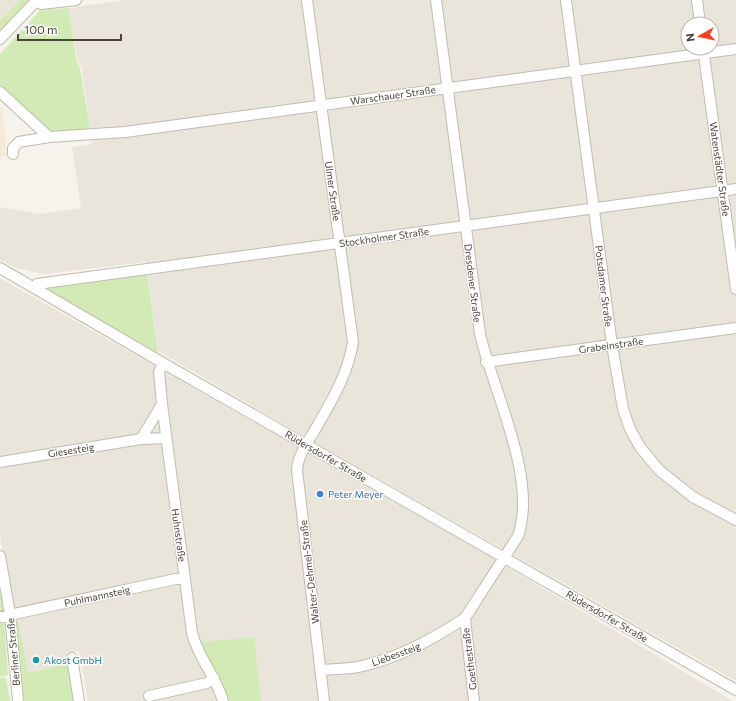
<svg xmlns="http://www.w3.org/2000/svg" width="736" height="701" font-family="Commissioner,sans-serif">
  <style>
    .residential { fill: #eae5da; fill-rule: evenodd }
    .commercial { fill: #f7ead8 }
    .green { fill: #d2eab5 }
    .lines { fill: none; stroke-linecap: round; stroke-linejoin: round }
    .minor-casing { stroke: #c2bbae; stroke-width: 12 }
    .minor { stroke: #fff; stroke-width: 10 }
    .shop-dot { fill: #3f7fe0; stroke: #fff; stroke-width: 1.5 }
    .culture-dot { fill: #0f9aa8; stroke: #fff; stroke-width: 1.5 }
    .labels { text-anchor: middle; dominant-baseline: central; stroke-width: 3; stroke-linejoin: round; paint-order: stroke }
    .street-label { font-size: 10px; fill: #4b4439; stroke: #fff }
    .shop-label { font-size: 10px; fill: #366cbe; stroke: #fff; text-anchor: start }
    .culture-label { font-size: 10px; fill: #0d838f; stroke: #fff; text-anchor: start }
  </style>
  <rect width="100%" height="100%" fill="#f6f3ec"/>
  <path class="residential" d="M0,0H20L0,21Z
    M125,0H736V681L316,443L158,351L146,262L43,274L17,268L0,260V207L40,214L81,208L72,147L92,144L82,69L77,58L69,8ZM688,24H712V48H688Z
    M0,278L492,558L733,701H88L79,651L68,653L70,663L28,673L19,621L13,623V608L0,535Z"/>
  <path class="commercial" d="M0,108H2L8,156L0,157Z"/>
  <path class="green" d="M20,0H31L0,33V21Z
    M69,8L76,59L80,68L90,129L56,134L49,131L0,87V54L40,10Z
    M147,273L158,353L50,291L47,287Z
    M0,586L3,605L8,675L0,677Z
    M19,621L28,673L70,663L76,701H21L13,623Z
    M254,637L261,701H227C222,679 208,663 200,642Z
    M6,677L10,701H0V678Z"/>
  <g class="lines">
    <defs>
      <path id="minor" d="M307,0L353,342C348,374 332,400 316,428C309,441 298,454 297,470L324,701
        M436,0L480,334C493,391 538,478 518,536L465,618L474,701
        M566,0L612,345L623,409L630,429L640,447L659,470L693,497L736,520
        M697,0L700,24
        M36,1L41,4L76,0
        M0,39L37,0
        M703,48L736,289
        M0,92L49,137L125,132L736,49
        M13,154V148L19,142L49,137
        M0,268L175,370L736,690
        M35,288L37,284L736,189
        M486,362L736,328
        M163,363L159,372L162,404L192,633C198,658 216,676 223,701
        M141,439L162,404
        M0,462L141,439L166,438
        M0,556L10,614L18,701
        M0,617L185,577
        M72,658L79,701
        M321,670C333,669 346,669 358,667C397,659 432,640 465,618
        M149,696L207,683L214,678"/>
    </defs>
    <use href="#minor" class="minor-casing"/>
    <use href="#minor" class="minor"/>
  </g>
  <circle class="shop-dot" cx="320" cy="494" r="4"/>
  <circle class="culture-dot" cx="36" cy="660" r="4"/>
  <g class="labels">
    <g class="street-label">
      <text transform="translate(393 95) rotate(-8)">Warschauer Straße</text>
      <text transform="translate(720 169) rotate(82)">Watenstädter Straße</text>
      <text transform="translate(333 191) rotate(82)">Ulmer Straße</text>
      <text transform="translate(384 237) rotate(-8)">Stockholmer Straße</text>
      <text transform="translate(473 283) rotate(83)">Dresdener Straße</text>
      <text transform="translate(604 286) rotate(83)">Potsdamer Straße</text>
      <text transform="translate(611 345) rotate(-8)">Grabeinstraße</text>
      <text transform="translate(71 450) rotate(-9)">Giesesteig</text>
      <text transform="translate(326 456) rotate(30)">Rüdersdorfer Straße</text>
      <text transform="translate(179 535) rotate(82)">Huhnstraße</text>
      <text transform="translate(309 572) rotate(-97)">Walter-Dehmel-Straße</text>
      <text transform="translate(97 596) rotate(-12)">Puhlmannsteig</text>
      <text transform="translate(607 616) rotate(30)">Rüdersdorfer Straße</text>
      <text transform="translate(13 652) rotate(-95)">Berliner Straße</text>
      <text transform="translate(396 654) rotate(-20)">Liebessteig</text>
      <text transform="translate(469 659) rotate(-97)">Goethestraße</text>
    </g>
    <g class="shop-label">
      <text x="328" y="494">Peter Meyer</text>
    </g>
    <g class="culture-label">
      <text x="44" y="660">Akost GmbH</text>
    </g>
  </g>
  <g transform="translate(700 36) rotate(262)"><circle r="19" fill="#ffffff" stroke="#b7b4b0"/>
  <path d="M0-3L7 15L0 10L-7 15Z" fill="#fc3f1d"/>
  <text y="-6" font-size="11" font-weight="bold" text-anchor="middle" fill="#4b4439">N</text>
  </g>
  <path d="M18 34v6h103v-6" fill="none" stroke="#4b4439" stroke-width="2"/>
  <text x="24" y="34" font-size="12" fill="#4b4439" stroke="#ffffff" stroke-width="3" paint-order="stroke">100 m</text>
</svg>
